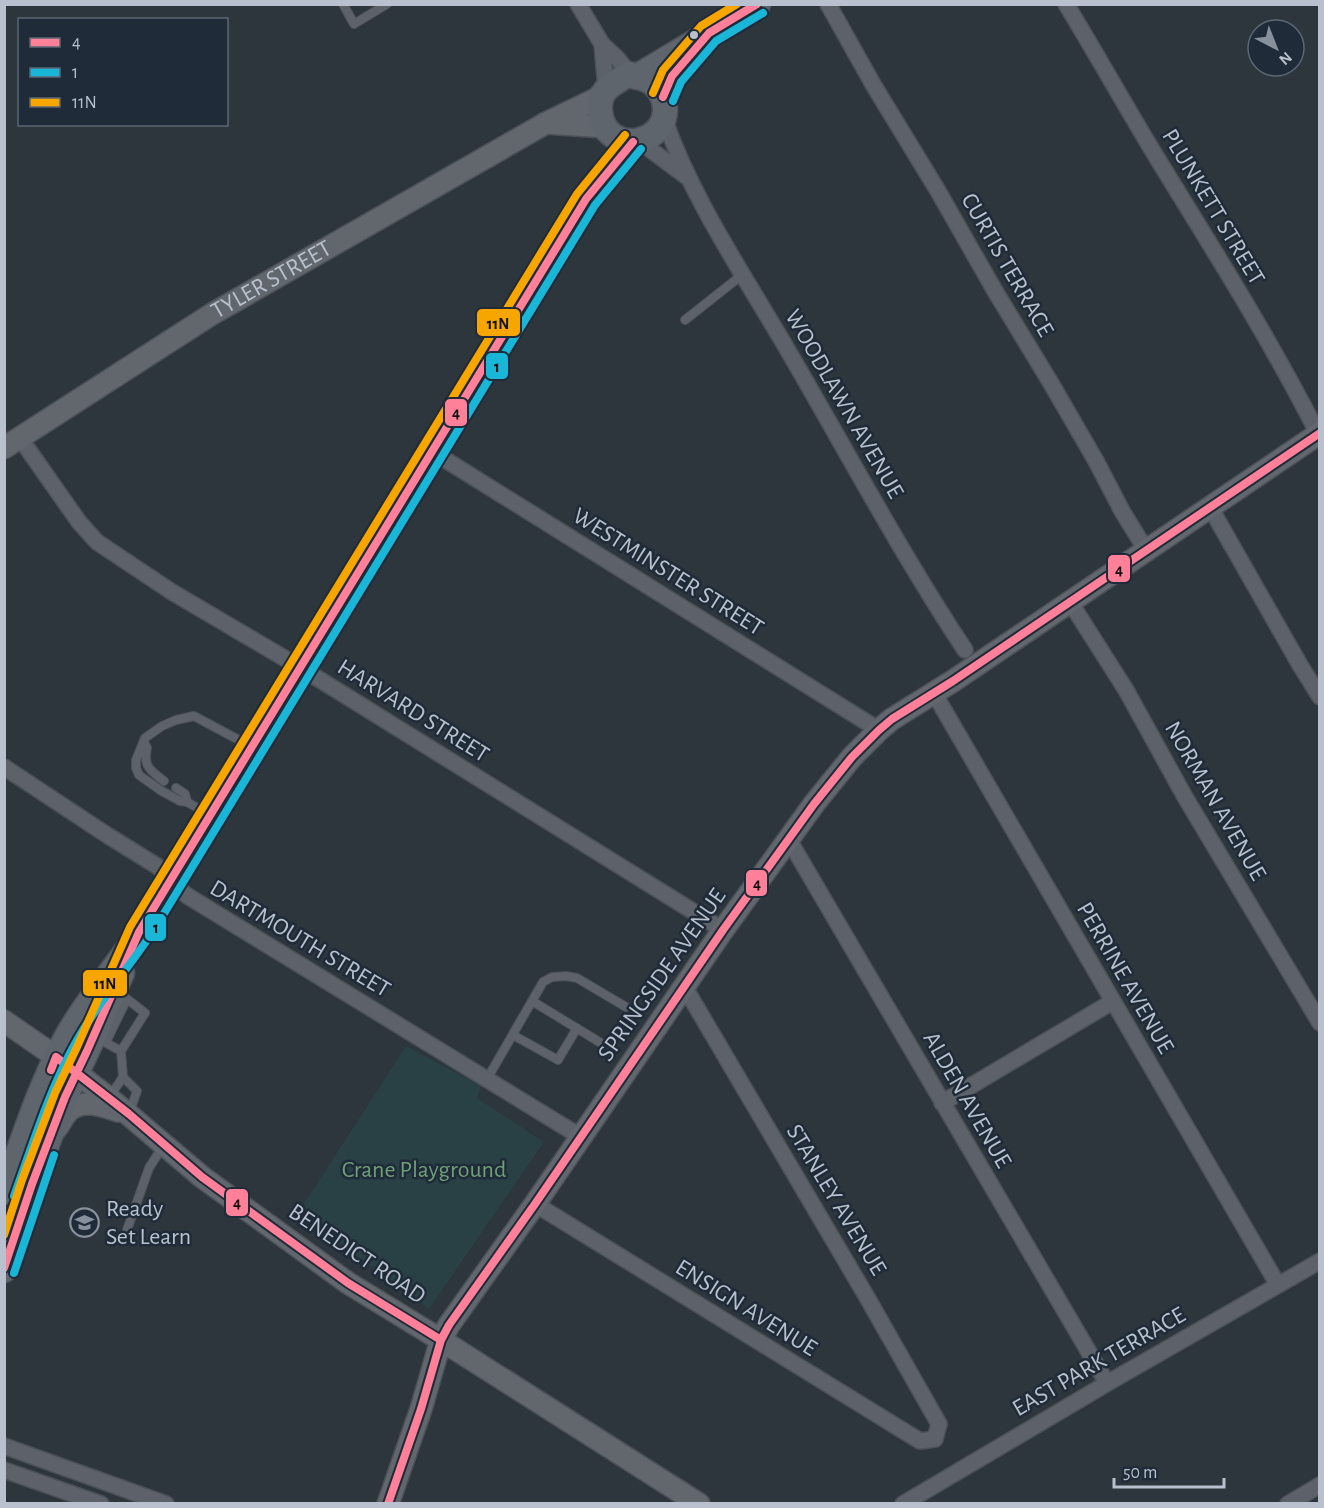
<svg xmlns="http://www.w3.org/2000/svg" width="1324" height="1508" font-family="'Alegreya Sans',sans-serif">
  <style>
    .green { fill: #294144 }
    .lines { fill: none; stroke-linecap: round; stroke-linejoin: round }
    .lane-casing { stroke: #4c5157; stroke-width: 10 }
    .street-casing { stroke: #4c5157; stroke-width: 18 }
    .secondary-casing { stroke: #4c5157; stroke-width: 24 }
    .primary-casing { stroke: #4b515a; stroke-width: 27 }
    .lane { stroke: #5d626a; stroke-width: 8 }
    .street { stroke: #5d626a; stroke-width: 15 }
    .secondary { stroke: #62676e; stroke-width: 21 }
    .primary { stroke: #5f656c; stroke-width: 24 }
    .bus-1-casing { stroke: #1f2b39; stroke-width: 12 }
    .bus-2-casing { stroke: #1f2b39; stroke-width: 12 }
    .bus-3-casing { stroke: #1f2b39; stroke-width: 12 }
    .bus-1 { stroke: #ff8098; stroke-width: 8 }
    .bus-2 { stroke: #1ab6d8; stroke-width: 8 }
    .bus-3 { stroke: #f7a600; stroke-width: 8 }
    .bus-dot { fill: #b8c1cd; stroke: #1f2b39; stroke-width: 2 }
    .labels { text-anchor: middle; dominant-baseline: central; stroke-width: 5; stroke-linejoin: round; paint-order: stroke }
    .street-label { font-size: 24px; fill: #b8c1cd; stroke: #1f2b39 }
    .park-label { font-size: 24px; fill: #6e9f76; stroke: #1f2b39 }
    .poi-label { font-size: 24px; fill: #b8c1cd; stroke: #1f2b39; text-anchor: start }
    .line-badge { stroke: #1f2b39; stroke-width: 2 }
    .pale-badge-label { font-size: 16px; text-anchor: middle; font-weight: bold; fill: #111 }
  </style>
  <rect width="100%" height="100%" fill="#2d353d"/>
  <path class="green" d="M406,1046L481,1086L477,1098L544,1142L429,1309L298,1213Z"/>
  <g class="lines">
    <defs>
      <path id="lane" d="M343,4L354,24L387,4
        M685,320L742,275
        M144,742L147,748C143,767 150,770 164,781
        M176,788L185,794L187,802
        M208,814L187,802L180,801L160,790L139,775L136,768V760L145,738L162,726L176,720L194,716L250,746
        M532,1001L601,1043
        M513,1035L558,1060L577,1028
        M95,1037L121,1051L145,1013L118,992
        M106,1042L127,999
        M123,1077L137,1091L129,1113
        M487,1079L543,982L552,977L566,976L577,978L626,1007
        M110,1096L123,1077L121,1051
        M127,1230L149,1168L163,1146"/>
      <path id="street" d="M578,4L602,44L618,59L629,74
        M828,4L874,86L938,191L995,291L1052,385L1096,461L1122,511L1146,550
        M1066,4C1097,55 1126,107 1157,158C1213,249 1270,339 1318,434
        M602,44L606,89
        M664,118C691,196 738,266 780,337C842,442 898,549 965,650
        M639,141L687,177
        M20,438L79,522L97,542L172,592L301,668L723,930
        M433,452L879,730
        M1210,507L1300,665L1320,697
        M1070,602L1126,690L1185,797L1320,1023
        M934,693L1278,1285
        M4,767L107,835L157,866L186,895L581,1137
        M789,840L1107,1383
        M942,1103L1112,1002
        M535,1204L920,1441L935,1439L939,1424L868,1299L684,986
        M4,1446L166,1504
        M4,1470L101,1504
        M903,1504L1111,1381L1320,1261
        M1288,1504L1320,1485"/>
      <g id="secondary">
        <path d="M546,123L605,127"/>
        <path id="s1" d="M4,448L212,314L546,123L602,96"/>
        <path d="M4,1021L56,1057L109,1098L202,1177L348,1283L441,1340L699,1504"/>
        <path d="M56,1129C61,1123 65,1113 71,1109C86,1099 102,1106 118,1111"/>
        <path d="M388,1504L421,1409L441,1340L449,1325L535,1204L723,930L814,804L852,757L879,730L892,719L953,681L1320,433"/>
      </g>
      <path id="primary" d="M629,74C636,77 644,78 651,82C657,87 662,94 664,101C674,146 604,158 600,111C598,89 613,84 629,74Z
        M636,77L758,4
        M4,1192C23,1140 40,1085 67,1036C88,999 116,967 140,932C162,898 182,862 203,828C329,617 461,410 586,199L633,142
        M4,1270L32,1184L65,1097L87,1051L122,973"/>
    </defs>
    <use href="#lane" class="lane-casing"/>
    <use href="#street" class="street-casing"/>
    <use href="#secondary" class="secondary-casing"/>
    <use href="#primary" class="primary-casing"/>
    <use href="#lane" class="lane"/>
    <use href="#street" class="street"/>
    <use href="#secondary" class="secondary"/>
    <use href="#primary" class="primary"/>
    <defs>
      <path id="bus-1" d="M663,97L672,76L709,33L757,4
        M51,1070L56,1057L129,1114L202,1177L348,1283L441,1340
        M4,1268L32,1184L65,1097L87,1051L139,932L586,199L633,142
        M388,1504L421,1409L441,1340L449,1325L535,1204L723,930L814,804L852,757L879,730L892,719L953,681L1320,433"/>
      <path id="bus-2" d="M673,101L681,82L716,41L763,13
        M14,1196C33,1144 49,1090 76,1042C99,1000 132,965 157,925L595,205L641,149
        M14,1273L54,1155"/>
      <path id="bus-3" d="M653,93L663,70L701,26L737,4
        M4,1235L22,1180L55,1093L77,1047L130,927L577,194L625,135"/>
    </defs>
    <use href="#bus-1" class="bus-1-casing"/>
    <use href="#bus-2" class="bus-2-casing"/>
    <use href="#bus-3" class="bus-3-casing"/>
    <use href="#bus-1" class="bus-1"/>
    <use href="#bus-2" class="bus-2"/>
    <use href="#bus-3" class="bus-3"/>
  </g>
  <defs>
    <symbol id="school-ring" viewBox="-11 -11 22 22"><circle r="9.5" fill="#1f2b39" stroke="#87909b" stroke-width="1.5"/><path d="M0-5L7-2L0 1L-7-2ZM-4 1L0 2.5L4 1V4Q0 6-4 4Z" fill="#87909b"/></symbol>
  </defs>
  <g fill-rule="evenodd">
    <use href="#school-ring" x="68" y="1206" width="33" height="33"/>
  </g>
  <circle class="bus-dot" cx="694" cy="35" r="5"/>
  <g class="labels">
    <g class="street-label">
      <text transform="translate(1213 207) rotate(59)">PLUNKETT STREET</text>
      <text transform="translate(1007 265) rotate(60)">CURTIS TERRACE</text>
      <text stroke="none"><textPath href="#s1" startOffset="316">TYLER STREET</textPath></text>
      <text transform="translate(844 404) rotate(60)">WOODLAWN AVENUE</text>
      <text transform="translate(668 572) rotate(32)">WESTMINSTER STREET</text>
      <text transform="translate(413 711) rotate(32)">HARVARD STREET</text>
      <text transform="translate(1215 801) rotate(60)">NORMAN AVENUE</text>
      <text transform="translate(300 939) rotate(31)">DARTMOUTH STREET</text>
      <text transform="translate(662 975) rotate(-55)">SPRINGSIDE AVENUE</text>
      <text transform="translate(1125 978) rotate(60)">PERRINE AVENUE</text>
      <text transform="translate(967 1100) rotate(60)">ALDEN AVENUE</text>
      <text transform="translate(836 1200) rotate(59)">STANLEY AVENUE</text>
      <text transform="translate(357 1254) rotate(34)">BENEDICT ROAD</text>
      <text transform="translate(746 1308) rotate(32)">ENSIGN AVENUE</text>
      <text transform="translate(1099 1362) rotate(-30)">EAST PARK TERRACE</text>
    </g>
    <g class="park-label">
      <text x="424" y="1170">Crane Playground</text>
    </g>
    <g class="poi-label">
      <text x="106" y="1209">Ready<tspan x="106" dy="28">Set Learn</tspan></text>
    </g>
  </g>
  <g class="line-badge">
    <rect x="476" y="308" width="45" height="29" rx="6" fill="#f7a600"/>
    <rect x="485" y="352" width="24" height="28" rx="6" fill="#1ab6d8"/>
    <rect x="444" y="398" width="24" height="29" rx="6" fill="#ff8098"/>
    <rect x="1107" y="554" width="24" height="29" rx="6" fill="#ff8098"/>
    <rect x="745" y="869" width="23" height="28" rx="6" fill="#ff8098"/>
    <rect x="144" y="913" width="23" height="29" rx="6" fill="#1ab6d8"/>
    <rect x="82" y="969" width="46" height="28" rx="6" fill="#f7a600"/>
    <rect x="225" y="1188" width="24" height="29" rx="6" fill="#ff8098"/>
  </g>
  <g class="pale-badge-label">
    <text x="498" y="329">11N</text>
    <text x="497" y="372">1</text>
    <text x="456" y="418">4</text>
    <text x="1119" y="575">4</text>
    <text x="757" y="889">4</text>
    <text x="156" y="933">1</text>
    <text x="105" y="989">11N</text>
    <text x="237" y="1208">4</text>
  </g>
  <rect width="1324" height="1508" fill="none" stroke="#b8c1cd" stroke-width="12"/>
  <rect x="18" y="18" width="210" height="108" fill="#1f2b39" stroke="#5c6774" stroke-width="1.5"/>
  <rect x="30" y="38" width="30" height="9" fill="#ff8098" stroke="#5c6774" stroke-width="1.5"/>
  <text x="72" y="48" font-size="18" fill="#b8c1cd">4</text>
  <rect x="30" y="68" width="30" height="9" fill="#1ab6d8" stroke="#5c6774" stroke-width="1.5"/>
  <text x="72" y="78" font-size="18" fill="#b8c1cd">1</text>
  <rect x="30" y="98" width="30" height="9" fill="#f7a600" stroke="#5c6774" stroke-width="1.5"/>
  <text x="72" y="108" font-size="18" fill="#b8c1cd">11N</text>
  <g transform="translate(1276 48) rotate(138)"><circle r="28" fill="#1f2b39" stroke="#5c6774" stroke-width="1.5"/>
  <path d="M0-4.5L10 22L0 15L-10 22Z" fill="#87909b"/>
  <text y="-9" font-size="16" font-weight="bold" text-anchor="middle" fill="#b8c1cd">N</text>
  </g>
  <path d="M1114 1478v9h110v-9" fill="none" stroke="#b8c1cd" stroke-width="3"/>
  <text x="1123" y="1478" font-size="18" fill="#b8c1cd" stroke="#1f2b39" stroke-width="4.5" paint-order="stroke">50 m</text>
</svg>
